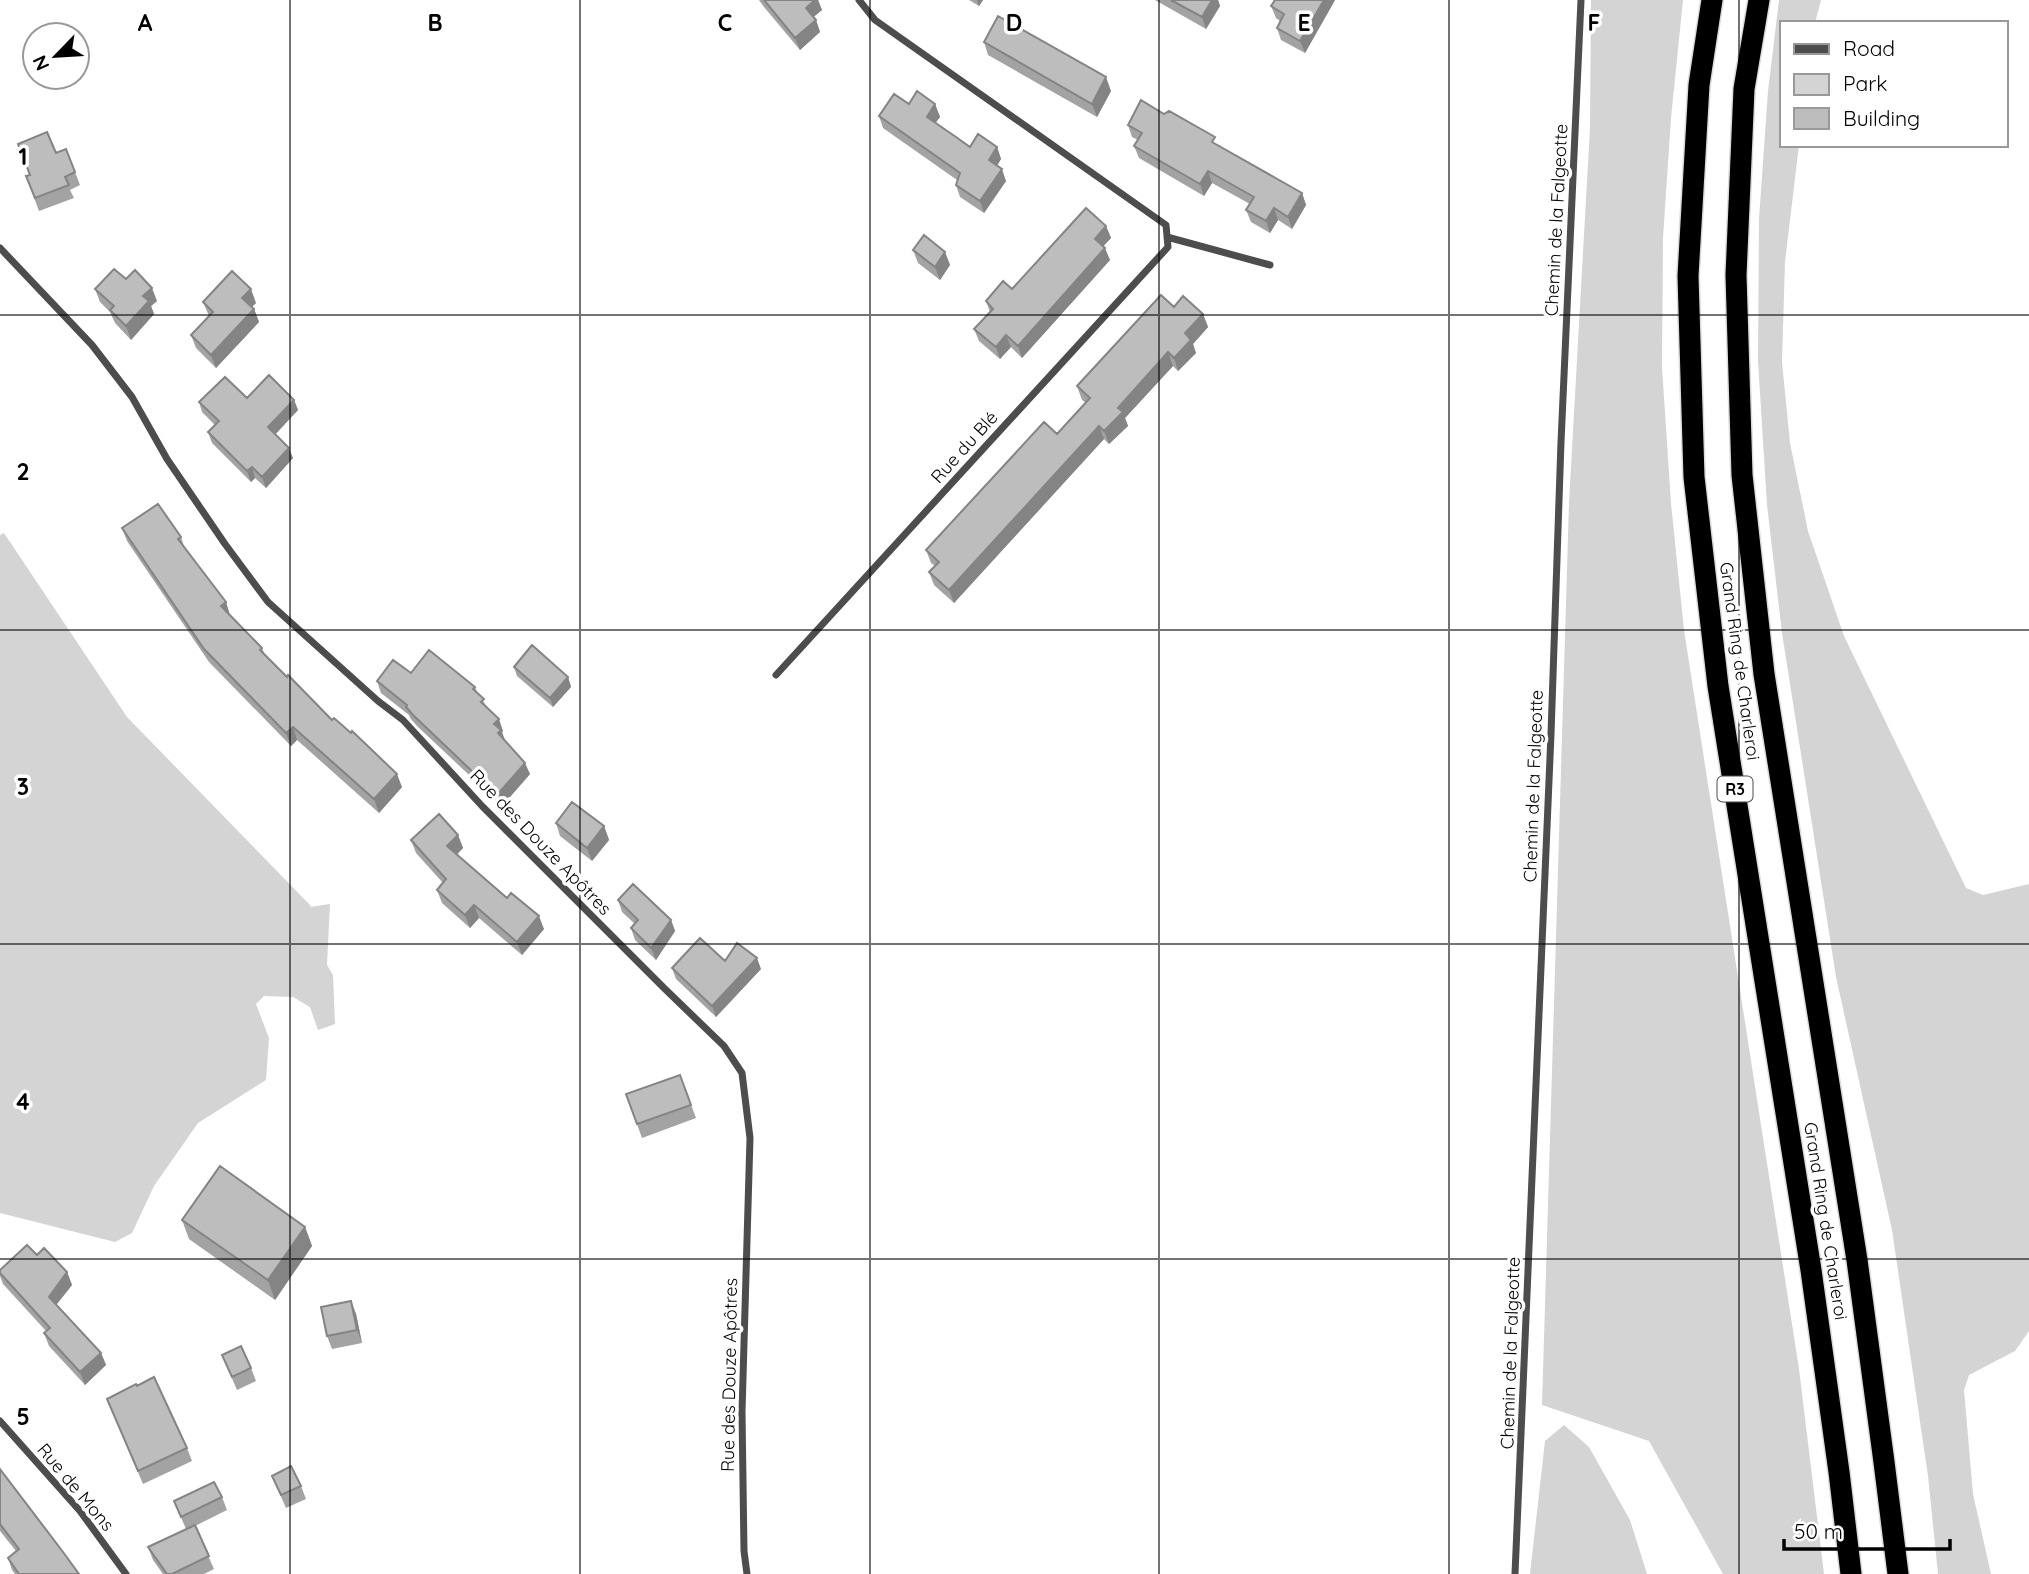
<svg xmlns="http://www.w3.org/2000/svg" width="2029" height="1574" font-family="Quicksand,sans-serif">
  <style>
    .green { fill: #d4d4d4 }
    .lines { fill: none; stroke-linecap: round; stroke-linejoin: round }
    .motorway-casing { stroke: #dbdbdb; stroke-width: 24 }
    .minor { stroke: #4d4d4d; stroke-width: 7 }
    .motorway { stroke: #000; stroke-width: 21 }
    .wall { fill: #a3a3a3 }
    .shaded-wall { fill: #848484 }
    .building { fill: #bdbdbd; stroke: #848484; stroke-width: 2 }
    .grid { fill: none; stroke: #000; stroke-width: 2; stroke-opacity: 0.55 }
    .labels { text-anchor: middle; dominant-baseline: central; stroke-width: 7; stroke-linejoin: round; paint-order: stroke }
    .shield { fill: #fff; stroke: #4c4c4c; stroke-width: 2 }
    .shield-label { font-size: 16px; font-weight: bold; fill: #000 }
    .street-label { font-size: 18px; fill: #000; stroke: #fff }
    .grid-label { font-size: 23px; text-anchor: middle; font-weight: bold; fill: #000; stroke: #fff; stroke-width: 7; stroke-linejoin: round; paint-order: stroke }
  </style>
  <rect width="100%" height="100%" fill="#fff"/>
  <path class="green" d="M1591,0H1683L1671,118L1663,238L1662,367L1671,503L1684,630L1799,1369L1824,1574H1723L1649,1441L1542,1405L1569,502L1590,128Z
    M1779,0H1821L1815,23H1782V145H1799L1785,262L1782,362L1790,443L1808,531L1844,636L1966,888L1983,895L2029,884V1331L2015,1351L1969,1375L1964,1390L1973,1494L1991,1574H1938L1928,1476L1892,1230L1836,977L1782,633L1767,505L1758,361L1759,219L1768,91Z
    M4,533L127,717L311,906L310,907L330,904L327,965L333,975L335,1024L318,1030L310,1007L293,997L264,996L256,1004L269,1038L266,1080L198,1123L154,1186L132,1233L115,1242L0,1213V535Z
    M1564,1425L1589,1447L1630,1520L1647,1574H1530L1545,1441Z"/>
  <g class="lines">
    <defs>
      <path id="motorway" d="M1712,0L1699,85L1688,276L1694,477L1718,686L1811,1270L1839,1472L1851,1574
        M1759,0L1744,89L1736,275L1742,475L1764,674L1857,1260L1884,1462L1898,1574"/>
    </defs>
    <use href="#motorway" class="motorway-casing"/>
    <path class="minor" d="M1167,237L1270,265
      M0,248L92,345L132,397L167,459L225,544L268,602L378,701L403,720L482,806L665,989L724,1046L742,1073L750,1138L742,1412L744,1551L747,1574
      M776,675L1168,247L1166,225L875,20L859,0
      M0,1421L80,1511L126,1574
      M1515,1574L1551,734L1561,442L1581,0"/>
    <use href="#motorway" class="motorway"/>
  </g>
  <path class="wall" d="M759,0H818L822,10L813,17L816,20L820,32L800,50L764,7Z
    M969,0H983L979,6Z
    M1155,0H1218L1220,6L1206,29Z
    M1275,0H1335L1305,53L1281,40L1277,28L1280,21L1276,18L1271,6Z
    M984,42L1111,91L1097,117L988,55Z
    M909,104H935L940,117L935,123L970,147H997L1001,159L997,166L1006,181L984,213L960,197L956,185L957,180L883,128L879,116Z
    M1128,125L1218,145L1302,193L1306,205L1292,229L1278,220L1270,233L1251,222L1246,210L1250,204L1212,183L1204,196L1139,158L1134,146L1138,140L1132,137Z
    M56,153L75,172L80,185L70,190L74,198L39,211L26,176L30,175Z
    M1106,226L1111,238L1103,246L1110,260L1022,358L1011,347L1000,359L979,341L974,329L990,312L986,301L1012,289Z
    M913,250L945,252L950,265L940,280L918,263Z
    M126,279L157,301L151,306L154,314L131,340L115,323L110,312L100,302L95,289Z
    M203,302L256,303L252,307L254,309L259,322L216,368L196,348L191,335L209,316Z
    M1174,307L1203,314L1208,327L1193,344L1196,353L1178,371L1173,366L1125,418L1128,426L1109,444L1104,439L954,603L934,585L929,572L935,566L931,563L926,550L1057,434L1086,403L1082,400L1077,386Z
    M247,398L294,400L298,410L275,434L293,458L266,488L255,478L251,482L212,443L208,432L215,425L202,412L199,402Z
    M122,528L181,537L184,546L226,602L230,615L262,648L265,655L402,787L379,813L297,740L291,746L209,662L127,541Z
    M514,667L568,677L571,687L553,707L517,676Z
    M411,673L475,687L477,692L503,731L502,732L505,740L530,774L502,806L417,726L410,718L409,715L381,693L377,681Z
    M556,823L604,826L609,840L592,861L560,836Z
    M458,835L463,848L457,855L544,929L522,955L479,918L470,928L442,903L437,890L443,883L416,853L411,840Z
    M618,900L671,920L675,931L656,960L635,940L631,928L635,924L622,912Z
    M725,961L761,969L716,1017L676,979L672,968Z
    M680,1075L696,1118L642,1138L626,1094Z
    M182,1220L305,1227L312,1246L275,1300L189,1239Z
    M37,1255L67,1272L72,1285L56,1305L101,1353L106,1365L85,1385L49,1346L44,1333L46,1331L3,1284L0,1276V1270Z
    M351,1301L356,1314L362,1343L332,1349L327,1336Z
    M222,1355L251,1368L256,1381L237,1390Z
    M107,1399L187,1448L192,1461L143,1484Z
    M0,1469L79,1574H15L12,1570L8,1558L16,1551L0,1531Z
    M272,1476L301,1486L306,1499L286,1508Z
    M222,1497L227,1510L195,1526L214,1569L204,1574H163L153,1560L148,1547L186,1529L174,1501Z"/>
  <path class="shaded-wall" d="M815,0H818L822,10L810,20L806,8Z
    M977,0H983L979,6Z
    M1212,0H1218L1220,6L1206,29L1202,17Z
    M1324,0H1335L1305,53L1300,41Z
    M816,20L820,32L800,50L795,38Z
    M1106,77L1111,91L1097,117L1092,104Z
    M935,104L940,117L931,129L927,117Z
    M997,147L1001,159L993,172L989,160Z
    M1002,169L1006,181L984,213L980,201Z
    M1208,171L1212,183L1204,196L1200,184Z
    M1302,193L1306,205L1292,229L1288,217Z
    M1274,208L1278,220L1270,233L1266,221Z
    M1106,226L1111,238L1099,251L1095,239Z
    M1105,248L1110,260L1022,358L1018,346Z
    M945,252L950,265L940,280L935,267Z
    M152,288L157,301L151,306L154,314L131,340L126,326L143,296Z
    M251,289L256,303L247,311L242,298Z
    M254,309L259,322L216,368L211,355Z
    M1203,314L1208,327L1193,344L1196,353L1178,371L1174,358L1185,333Z
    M1006,335L1011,347L1000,359L996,347Z
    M1168,352L1173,366L1125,418L1128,426L1109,444L1104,431L1118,408Z
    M294,400L298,410L272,438L268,427Z
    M1099,426L1104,439L954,603L949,590Z
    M289,448L293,458L266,488L262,477Z
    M252,467L255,478L251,482L247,471Z
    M226,602L230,616L221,606Z
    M568,677L571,687L553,707L550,698Z
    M499,719L503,731L502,732L505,742L503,745L494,724Z
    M293,727L297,740L291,746L286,733Z
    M525,763L530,774L502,806L497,795Z
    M397,774L402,787L379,813L374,799Z
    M604,826L609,840L592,861L587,848Z
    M458,835L463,848L451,859L447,846Z
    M474,905L479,918L470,928L465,915Z
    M539,916L544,929L522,955L517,942Z
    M671,920L675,931L656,960L651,948Z
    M757,958L761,969L716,1017L712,1006Z
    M305,1227L312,1246L275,1300L268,1280Z
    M67,1272L72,1285L53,1309L49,1297Z
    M351,1301L356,1314L362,1343L357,1330Z
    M101,1353L106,1365L85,1385L80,1372Z"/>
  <path class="building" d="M764,0H815L806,8L816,20L795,38Z
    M1171,0H1212L1202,17Z
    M1275,0H1324L1300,41L1277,28L1284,14L1271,6Z
    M998,16L1106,77L1092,104L984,42Z
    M917,91L935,104L927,117L956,137L970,147L978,134L997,147L989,160L1002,169L980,201L956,185L960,173L879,116L894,94L909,104Z
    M1141,100L1164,114L1169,111L1215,137L1212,142L1302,193L1288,217L1274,208L1266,221L1246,210L1254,197L1208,171L1200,184L1134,146L1142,133L1128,125Z
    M47,132L56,153L66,149L75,172L65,177L69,185L35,198L26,176L30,175L18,144Z
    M1086,208L1106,226L1095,239L1105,248L1018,346L1006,335L996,347L974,329L993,309L986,301L1003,281L1012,289Z
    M924,235L945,252L935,267L913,250Z
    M114,269L126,279L135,270L152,288L143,296L149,301L126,326L110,310L114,306L95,289Z
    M232,271L251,289L242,298L254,309L211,355L191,335L213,312L203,302Z
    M1161,295L1174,307L1183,296L1203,314L1185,333L1191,340L1174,358L1168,352L1118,408L1123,412L1104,431L1099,426L949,590L929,572L939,562L926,550L1044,422L1057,434L1090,398L1077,386Z
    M269,375L294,400L268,427L289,448L262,477L252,467L247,471L208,432L219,421L199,402L225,377L247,398Z
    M158,504L181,537L178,539L226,602L221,606L262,648L260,650L287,677L288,675L332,720L334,718L351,733L352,731L397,774L374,799L293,727L286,733L204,649L122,528Z
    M532,645L568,677L550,698L514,667Z
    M429,650L475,687L473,689L484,699L481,702L499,719L494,724L501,730L498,733L525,763L497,795L413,715L406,707L407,705L377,681L393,660L411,673Z
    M572,802L604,826L587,848L556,823Z
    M439,814L458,835L447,846L507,898L511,893L539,916L517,942L474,905L465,915L437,890L446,879L411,840Z
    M633,884L671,920L651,948L631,928L638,920L618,900Z
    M700,938L725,961L737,943L757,958L712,1006L672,968Z
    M680,1075L691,1105L637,1124L626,1094Z
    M220,1166L305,1227L268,1280L182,1220Z
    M27,1245L37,1255L44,1248L67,1272L49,1297L101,1353L80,1372L44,1333L50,1328L0,1273V1270Z
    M351,1301L357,1330L327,1336L321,1307Z
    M241,1346L251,1368L232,1377L222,1355Z
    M154,1377L187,1448L138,1471L107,1399L136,1384L137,1386Z
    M291,1466L301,1486L281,1495L272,1476Z
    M0,1469L63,1552L79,1574H19L8,1558L19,1549L0,1524Z
    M214,1482L222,1497L181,1517L174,1501Z
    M195,1525L209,1556L172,1574H167L148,1547Z"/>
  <path class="grid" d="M290,0V1574M580,0V1574M870,0V1574M1159,0V1574M1449,0V1574M1739,0V1574M0,315H2029M0,630H2029M0,944H2029M0,1259H2029"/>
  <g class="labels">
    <rect class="shield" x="1717.5" y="776.5" width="35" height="25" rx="5"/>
    <g class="shield-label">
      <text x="1735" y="789">R3</text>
    </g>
    <g class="street-label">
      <text transform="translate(1556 220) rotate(-87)">Chemin de la Falgeotte</text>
      <text transform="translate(964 447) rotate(-48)">Rue du Blé</text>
      <text transform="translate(1740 661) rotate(82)">Grand Ring de Charleroi</text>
      <text transform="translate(1533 786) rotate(-88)">Chemin de la Falgeotte</text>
      <text transform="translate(541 842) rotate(46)">Rue des Douze Apôtres</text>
      <text transform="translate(1826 1221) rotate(81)">Grand Ring de Charleroi</text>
      <text transform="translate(1510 1353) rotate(-88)">Chemin de la Falgeotte</text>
      <text transform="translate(729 1375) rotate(-89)">Rue des Douze Apôtres</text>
      <text transform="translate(76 1487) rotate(50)">Rue de Mons</text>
    </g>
  </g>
  <g class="grid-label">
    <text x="145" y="31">A</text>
    <text x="435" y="31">B</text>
    <text x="725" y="31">C</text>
    <text x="1014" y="31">D</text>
    <text x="1304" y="31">E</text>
    <text x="1594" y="31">F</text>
    <text x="23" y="165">1</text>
    <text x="23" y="480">2</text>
    <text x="23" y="795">3</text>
    <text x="23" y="1110">4</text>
    <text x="23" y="1425">5</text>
  </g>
  <rect x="1780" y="21" width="228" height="126" fill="#ffffff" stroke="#999999" stroke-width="2"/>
  <rect x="1794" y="44" width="35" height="10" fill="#4d4d4d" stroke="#999999" stroke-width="2"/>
  <text x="1843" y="56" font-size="21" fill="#000000">Road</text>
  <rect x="1794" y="74" width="35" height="21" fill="#d4d4d4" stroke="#999999" stroke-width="2"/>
  <text x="1843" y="91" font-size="21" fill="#000000">Park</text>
  <rect x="1794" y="108" width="35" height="21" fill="#bdbdbd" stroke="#999999" stroke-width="2"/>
  <text x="1843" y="126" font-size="21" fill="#000000">Building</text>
  <g transform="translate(56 56) rotate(245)"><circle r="33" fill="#ffffff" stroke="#999999" stroke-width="2"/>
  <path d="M0-5L12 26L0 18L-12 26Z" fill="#000000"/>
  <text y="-10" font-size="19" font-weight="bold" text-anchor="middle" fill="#000000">N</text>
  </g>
  <path d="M1784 1539v10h166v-10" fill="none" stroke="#000000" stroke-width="3.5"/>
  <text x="1794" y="1539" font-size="21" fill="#000000" stroke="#ffffff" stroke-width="5" paint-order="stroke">50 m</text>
</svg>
